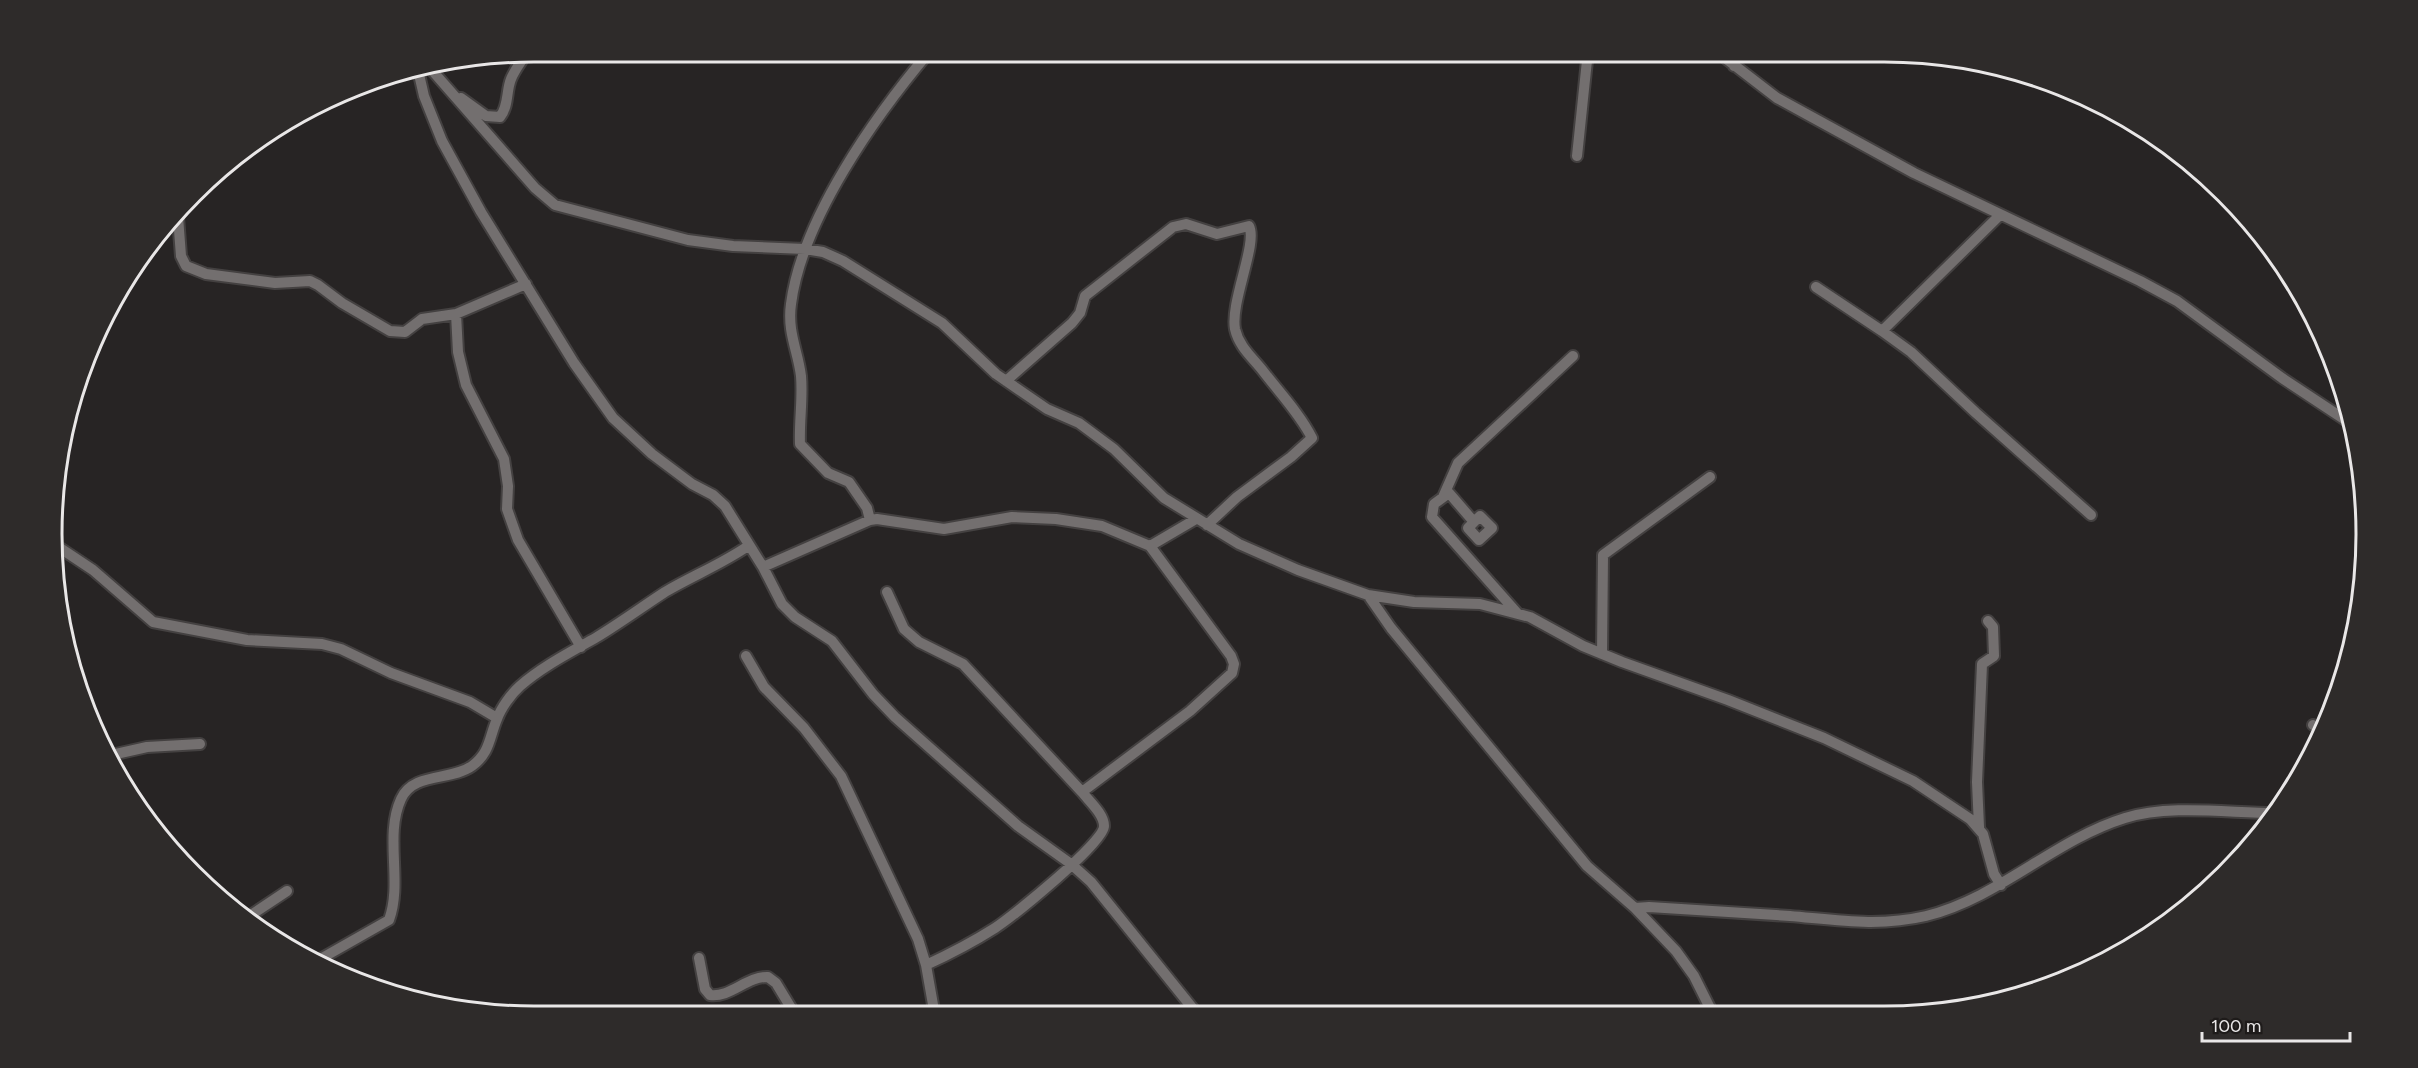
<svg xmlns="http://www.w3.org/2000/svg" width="2418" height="1068" font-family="Figtree,sans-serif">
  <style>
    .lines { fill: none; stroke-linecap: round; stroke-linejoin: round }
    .minor-casing { stroke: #444141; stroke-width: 14 }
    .minor { stroke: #736f6f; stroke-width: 10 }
    .rim { fill: none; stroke: #e9e7e7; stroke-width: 3 }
  </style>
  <rect width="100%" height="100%" fill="#272424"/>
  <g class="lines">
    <defs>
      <path id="minor" d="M1716,51L1777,98L1914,173L2140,281L2177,301L2282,378L2353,425
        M1732,51L1734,66
        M430,68L535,188L555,205L688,240L733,246L805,249L823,252L843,261L942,323L996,374L1047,409L1079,423L1114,449L1164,498L1239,544L1298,570L1368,595L1414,602L1480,604L1530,617L1583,646L1622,662L1728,700L1824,738L1913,781L1970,819L1983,834L1994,874L2001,885
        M418,70L424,96L442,141L481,212L574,363L613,418L652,454L692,484L713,495L725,506L763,567L782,604L795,617L832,641L873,694L895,717L1018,826L1071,864L1091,882L1198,1015
        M461,98L486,116L500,117C509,106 506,91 511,79C515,69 522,61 527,52
        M1577,156L1588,51
        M178,217L181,256L186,266L206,274L275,283L310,281L318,285L342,303L390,331L405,332L422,319L456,314L526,284
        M1816,287L1882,331L2000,215
        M456,314L458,352L466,385L504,459L508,486L507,509L518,540L581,647
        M1882,331L1911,352L1976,413L2091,515
        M1006,381L1072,323L1080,313L1085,296L1173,227L1186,224L1217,234L1249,226C1258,243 1230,302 1235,329C1239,347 1253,358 1263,371C1279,392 1300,414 1312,438L1291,457L1237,497L1207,525
        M69,418L71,419
        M1443,497L1458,463L1573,356
        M870,520L867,508L849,482L828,473L800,444C799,421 803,399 801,376C798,351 787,332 791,304C802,219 875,116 930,51
        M1474,522L1468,528L1479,540L1492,528L1480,516L1474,522L1449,493L1434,504L1432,517L1518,614
        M57,546L93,570L153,622L247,640L322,644L341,649L391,673L470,702L497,718
        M763,567L870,520L877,519L944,529L1012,517L1056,519L1102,526L1150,546
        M887,592L904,629L919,642L963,664L1082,792
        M1368,595L1391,628L1587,866L1635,908
        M1602,654L1603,555L1710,477
        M746,656L764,687L804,728L841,776L918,939L926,965L935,1016
        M2313,725L2320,729
        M107,756L147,747L200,744
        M1979,827L1977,782L1982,664L1994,656L1993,627L1988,621
        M247,920L248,917L287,891
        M699,958L705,989L710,995C730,998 747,976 768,977L776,983L796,1016
        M315,962L389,920C403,882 384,836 401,799C413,772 451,781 472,766C490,753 489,738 497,719C501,708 511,694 520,686C543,666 571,652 597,637C620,623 642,607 665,592C692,576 722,564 748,546
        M926,965C950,954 973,942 995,928C1013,916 1104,843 1104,826C1104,814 1089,801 1082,792L1190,711L1232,673L1234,664L1231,656L1150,546L1196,519
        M1713,1014L1694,976L1676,951L1635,908L1649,907C1696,910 1743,913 1790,916C1837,920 1878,927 1926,916C1999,898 2054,840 2125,818C2170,804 2229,813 2275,813"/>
    </defs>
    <use href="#minor" class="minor-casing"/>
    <use href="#minor" class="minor"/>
  </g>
  <path d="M0 0H2418V1068H0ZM534 62H1884A472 472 0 0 1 2356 534V534A472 472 0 0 1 1884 1006H534A472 472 0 0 1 62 534V534A472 472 0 0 1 534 62Z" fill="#2e2b2a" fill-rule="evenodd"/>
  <path class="rim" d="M534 62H1884A472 472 0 0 1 2356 534V534A472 472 0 0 1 1884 1006H534A472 472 0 0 1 62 534V534A472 472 0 0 1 534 62Z"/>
  <path d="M2202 1032v9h148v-9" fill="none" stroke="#e9e7e7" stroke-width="3"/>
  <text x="2211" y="1032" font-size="18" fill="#e9e7e7" stroke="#1e1b1a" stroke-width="4.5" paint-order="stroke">100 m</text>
</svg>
